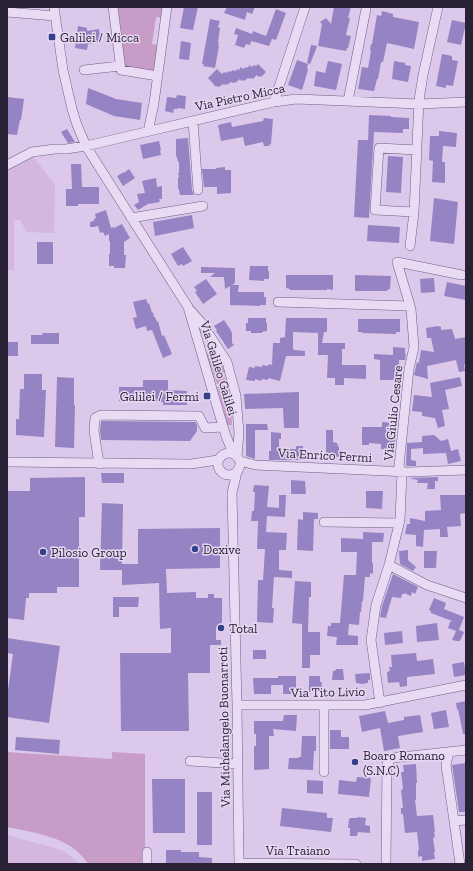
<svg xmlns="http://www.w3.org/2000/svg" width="473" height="871" font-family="'Zilla Slab',serif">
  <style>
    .farmland { fill: #d3b7de }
    .green { fill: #c79dc7 }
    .building { fill: #9683c3 }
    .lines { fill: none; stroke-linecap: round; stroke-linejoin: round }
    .minor-casing { stroke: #6e5f84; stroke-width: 10 }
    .minor { stroke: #eadbf5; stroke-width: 9 }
    .poi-dot { fill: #36418c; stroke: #e7d7f2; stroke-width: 1.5 }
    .labels { text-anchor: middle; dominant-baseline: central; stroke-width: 3; stroke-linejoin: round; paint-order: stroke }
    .poi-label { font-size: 13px; fill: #292136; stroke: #e7d7f2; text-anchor: start }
    .street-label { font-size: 13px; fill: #292136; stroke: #e7d7f2 }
  </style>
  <rect width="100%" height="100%" fill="#dcc8ea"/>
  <path class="farmland" d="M32,155L55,185L54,233L27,232L20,220H14V270H7V168Z
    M7,835L51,847L63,851L72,857L79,864H7Z"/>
  <path class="green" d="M118,7H164L163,18L156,17L152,44L159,45L155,71L125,67Z
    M208,353L217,354V355L226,372L223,373L226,382L217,384L206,354Z
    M228,385L232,400L231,401L232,425H227L224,411L217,387Z
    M7,752L112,759V752L145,754V864H88C86,861 83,857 80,854C63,836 30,832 7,827Z"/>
  <path class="building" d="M184,7H198L193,30L180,28Z
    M227,7H255L252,14L247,12L245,20L224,13Z
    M334,7H351L348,18H350L346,35L351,36L348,48H347L346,51L318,46L322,24L320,22L326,18L331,24Z
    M276,9L286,13L276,40L272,39L269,46L251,41L250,45L246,44L244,48L235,45L238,35L234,34L236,28L252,34L253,31L266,36Z
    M382,11L393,14V17L419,22L414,49L387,43L383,62H381L378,79H377L374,91L358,89L362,67L368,68L371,51L370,50L371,44H372L377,15L381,16Z
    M210,19L220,21L218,27L220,28L218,42H219L218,45L219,46L215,68L203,66L204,64H202Z
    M452,20L466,23L461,45L447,42Z
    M78,26L87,28V31L99,29L101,42L88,44L87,50L75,48Z
    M181,41L191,43L189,60L179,59Z
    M311,45L317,46L315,52L310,64L307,63Z
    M442,54L452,56V60L458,61L453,86L446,85V88L436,86Z
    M297,60L308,64L307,68L308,70L302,90L288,85Z
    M328,61L342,64L336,90L314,86L316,71L325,73Z
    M394,61L405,63V65L411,66L408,82L392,79Z
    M258,64L266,72L261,77L260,76L258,77L257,75L253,79L251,78L250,79L248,78L244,81L243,80L241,81L240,79L235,83L234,82L233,83L231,82L227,85L226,84L224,85L223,84L219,87L217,86L216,87L208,78L217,69L222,74L224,72L226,73L229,71L230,72L233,70L235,71L238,69L239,70L241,67L243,69L246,67L247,68L250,65L252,67L254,65L256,66Z
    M88,88L116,99L142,103L140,120L114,116L86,104Z
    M177,95L186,96L185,109L178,108L177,109H174L173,113L165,111L167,97L176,98Z
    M7,97L24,99L21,120H20L17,135L7,134Z
    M369,115L391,116V117L409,118V129H403V133L374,132L369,218L354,217L358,140H368Z
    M264,118L273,119L271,144L269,145V146H264L263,142L245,146L243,137L221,141L218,125L231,122L232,127L263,121Z
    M67,129L75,142L68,143L61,132Z
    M439,131L457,133L456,147L443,146L442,162H445V183L432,182L433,161L429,160L430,136H439Z
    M188,138L192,190L194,195H180L179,190L178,188V178L179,177L178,173H179V162H178L177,157L176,156V139Z
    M159,141L161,150H160L161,155L143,159L140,145Z
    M388,156L403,157L401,193L386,192Z
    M71,164H81L82,187H99V204H78V206H66V189H72Z
    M225,167V170H231V193L217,194V187H204L202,169H216V168Z
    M129,169L135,178L123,186L117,176L124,172V173Z
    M156,178L157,187L162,186V199H159L160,202L148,204L138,210L134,205L139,202L137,194L145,193L142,181Z
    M434,198L458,202L454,244L430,241Z
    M106,210L111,228L113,227L114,228L122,224L130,238L124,242V255H126L125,268H114V266H109V254H110V241H109V234L105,236L103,232L100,233L98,226L94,227H90V222L94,221V219L96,218L95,214Z
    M192,215L194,228L155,236L153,222Z
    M368,225L400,227L399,243L367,241Z
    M37,242H53V264H37Z
    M183,247L192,261L183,266L182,264L178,266L171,254Z
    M250,266H268V271H269V279H264V281L249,280Z
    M201,267L235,268V283L232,285H239L238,292H264V297H266V305H260V306L230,305V286L225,289L224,277H210L215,273H201Z
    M286,275H333V290L327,289V290H290V289L286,288Z
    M355,275L391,276L390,289L387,290V291H355Z
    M434,278L435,292L421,293L420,279Z
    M206,279L217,294L203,304L195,292L197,291L194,287Z
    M447,282L466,286V300L444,296Z
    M146,299L148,304L149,303L152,313L153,312L154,317H155L157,322L158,321L162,336L164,335L172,354L163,358L152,330L147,331L146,326L136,329L133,318L137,317L133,302Z
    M248,318H266V323H267V331L262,332V333H251V331H246V323H248Z
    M286,318H327V332H324L322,343H345V349H342V365H366V379L344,378V385H335V378H327L328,355H318V333L293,332V349H294V350L305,351V356H286L280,381L268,378V380L262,379L261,381L255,379V381L246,380L249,367L255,368V366L262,367V365L268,366L269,364L272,365L273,343H280V338L285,337Z
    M358,319H400V332H396V334L362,333V332H358Z
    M224,320L230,329L232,333V343L234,345L228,349L216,331L217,330L214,326Z
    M438,326L441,327V330L452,329L455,339L466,337V364L464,365L465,371L459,372L456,360L427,366L428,379L414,375L417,362L419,363L421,350L434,352L431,338H427L426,328Z
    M43,333H59V344H31V335H42Z
    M7,342H18V356H7Z
    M393,347L405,348V354H406L405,360H399L400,380H380V360L374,359V354L393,355Z
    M24,374H42V390H46L44,437L16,435V419H19L20,389H24Z
    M57,377L74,378V405H75L74,448L55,447Z
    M460,377L462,386L445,390L449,409L442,410L445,426L438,428L435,418L422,416V412L412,411L414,395L432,397L430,383Z
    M143,380H168V390L187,391V405H163V402L119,401V387H143Z
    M299,392V428H284L283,408L245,409L244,394Z
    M102,421L195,422L197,425V431L190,441L101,440L100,431L101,422Z
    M382,422L392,423V431H396L394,451H389V450L381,449V444L369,443V445H362V427H382Z
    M246,424H267L268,430H255V459L246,456Z
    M326,430H333V442L337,443L338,446L339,447V457H326Z
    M271,432L281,433V439H279V451L290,452V449H296V446H303V449H305V460H269V451H271Z
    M434,435L441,441L448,439L451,451L458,449L461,461L448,464L446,453L423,454V448L411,449V460L416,461V466H406L407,443L422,442V436Z
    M101,473H124V483H102Z
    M85,477V517H79V587H57V593H29V598H26L24,620L7,618V491H30V478Z
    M438,477V481H435V489H427L428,483H417L418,480L409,478Z
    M291,480L305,481L306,494H291Z
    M254,485L269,486L267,507L279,508V495H286L285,517L267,516L266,532L287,533L286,550H279V570L292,571V578L274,577L272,608H274L273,623L257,622L258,580H263L265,549H257L258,521H251L252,511H254L255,492H253Z
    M366,491H383L382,509L366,508Z
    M440,495H466V513L460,514L461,526L447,527L448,537H440V529L424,530L423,547L416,546V535L405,534L407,524H410V518L425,521V511L441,510Z
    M102,503L123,504L122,564H138V529L220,528V568L166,569L167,593L196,592V598H208V594H214V598H222V628H216V640H221V645H210V673H188L189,731H121L120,653H171V628L160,629L159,583L122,585V570H100Z
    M303,512L318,513V519H314L313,551L297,550L298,519L303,520Z
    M363,532L384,533L383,542H372V563H373V574L370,573V577H365L363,601H362L361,612H360L359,625L349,624L348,635L358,636V645H336L337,637L327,636L328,626H331V623H340L344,575H356L357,552H341V538L363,539Z
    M408,550V560L416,567L413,571L400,564L399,551Z
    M424,551H437L436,568H424Z
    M393,574L418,587L415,594L412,592L411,596L404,593V594H402L401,598L392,597L386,618L380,617L382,606Z
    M295,581L311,582V597H309L308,632H320V655H310V668H302V624L292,623Z
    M113,597H139L138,607H119V617H113Z
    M434,598L446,603L444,609L464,617L459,630L464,632L460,641H457L452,640L456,631L448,628L450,622L452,621L431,613V611L429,610Z
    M437,623L439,640L417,642L416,626Z
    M402,631L403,643L385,645L384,633Z
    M7,638L60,646L49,723L7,717V697L13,654L7,653Z
    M253,650H266V659H253Z
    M416,653L417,661L433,659L435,674L407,677V686L400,687L399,682L388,683L387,672L390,671L389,667H392L391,655Z
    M464,662L466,675L454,677L452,664Z
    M336,669H343L344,680H332L333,671H335Z
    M370,673V680H368V683L362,684L356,683L355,674Z
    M278,676H296V694H283V685H272L271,686V694H254L253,678H278Z
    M309,676H320V682H322L321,692H309Z
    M466,701V734H463L458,709L457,710L456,703Z
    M446,710L449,727L434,729L431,713Z
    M385,711L388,723L404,720V717L420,715L423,732L398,736L400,748L384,751L380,728L362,732L359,716Z
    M284,715H297L296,731L273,729L274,736H269V769L254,770V746H256V734H254V721H283Z
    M330,730H341V737H349V749H330Z
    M302,736H316V751H314L313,770L288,769L289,758H298L299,757H301Z
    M16,737L60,740L59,754L15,750Z
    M466,763V812H459L452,765Z
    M416,764L417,783H416V800H415L417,816L433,815L435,832H434L435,837L433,838L435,852H434L435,859L422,861V856L418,857V850H419L417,832L405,833L403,814H401V808H403L401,790L403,789L401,772H404L403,765Z
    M357,777L371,778L369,797L338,794L339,780L356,782Z
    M152,779H185V833H153Z
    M307,780L323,781V794L307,793Z
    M197,792H212V845H197Z
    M282,808L327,813V818H333L331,832L280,826Z
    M358,817L366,818L365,825L370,826V833L358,832L357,836H350V828H348L349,819H350V818H357Z
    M166,850H181V852H199V857L212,858V864H166Z"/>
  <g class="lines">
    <defs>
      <path id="minor" d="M54,7L63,70L72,109L77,125L86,146L96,162L188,307L219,413L226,436L233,453
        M113,7L121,70L158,76
        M7,12L55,16
        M84,70L120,66
        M348,101L366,9
        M274,102L305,7
        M193,121L198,190
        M150,130L149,127L154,103L167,7
        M7,165L32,152L55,149H66L86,146L274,102L296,99L419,104L466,102
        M414,212L375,210L379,148L417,150
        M131,218L203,206
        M410,246L414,212L419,100L423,75L438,7
        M278,302L410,306
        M190,310L201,322L227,362L236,396L239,433L237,456
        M218 464a11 11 0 1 1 22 0a11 11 0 1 1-22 0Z
        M240,461L255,465L408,472L466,470
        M7,462L191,464L218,460
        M99,464L94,431L95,418L101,415L199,416L205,428L223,427
        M237,472L232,493L237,705L239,864
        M324,522L399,523
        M389,565L427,585L466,598
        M380,703L371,640L376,605L389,565L400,520L402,472L399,466L409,369L414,347L411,309L397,262L462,275
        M237,705H365L466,685
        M449,752L446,765L454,821
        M190,761L238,764
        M324,772V705
        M147,852V864
        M239,863L356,864
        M386,864L387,764L392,758L466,750
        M460,864L454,821L466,820"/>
    </defs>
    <use href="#minor" class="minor-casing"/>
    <use href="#minor" class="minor"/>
  </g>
  <g class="poi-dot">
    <rect x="48" y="33" width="8" height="8" rx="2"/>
    <rect x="203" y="392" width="8" height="8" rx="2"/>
    <circle cx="195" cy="549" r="4"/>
    <circle cx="43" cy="552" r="4"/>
    <circle cx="221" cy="628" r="4"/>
    <circle cx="355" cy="762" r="4"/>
  </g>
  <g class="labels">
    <g class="poi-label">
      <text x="60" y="37">Galilei / Micca</text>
      <text x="199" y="396" text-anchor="end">Galilei / Fermi</text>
      <text x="203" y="549">Dexive</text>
      <text x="51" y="552">Pilosio Group</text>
      <text x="229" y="628">Total</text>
      <text x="363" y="755">Boaro Romano<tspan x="363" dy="15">(S.N.C)</tspan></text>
    </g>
    <g class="street-label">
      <text transform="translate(240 97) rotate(-12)">Via Pietro Micca</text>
      <text transform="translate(219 368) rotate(73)">Via Galileo Galilei</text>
      <text transform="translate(393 413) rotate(-84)">Via Giulio Cesare</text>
      <text transform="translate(325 455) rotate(3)">Via Enrico Fermi</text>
      <text transform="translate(328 692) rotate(-1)">Via Tito Livio</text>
      <text transform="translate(224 727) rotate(-91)">Via Michelangelo Buonarroti</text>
      <text x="298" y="850">Via Traiano</text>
    </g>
  </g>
  <rect width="473" height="871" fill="none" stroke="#292136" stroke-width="16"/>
</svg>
